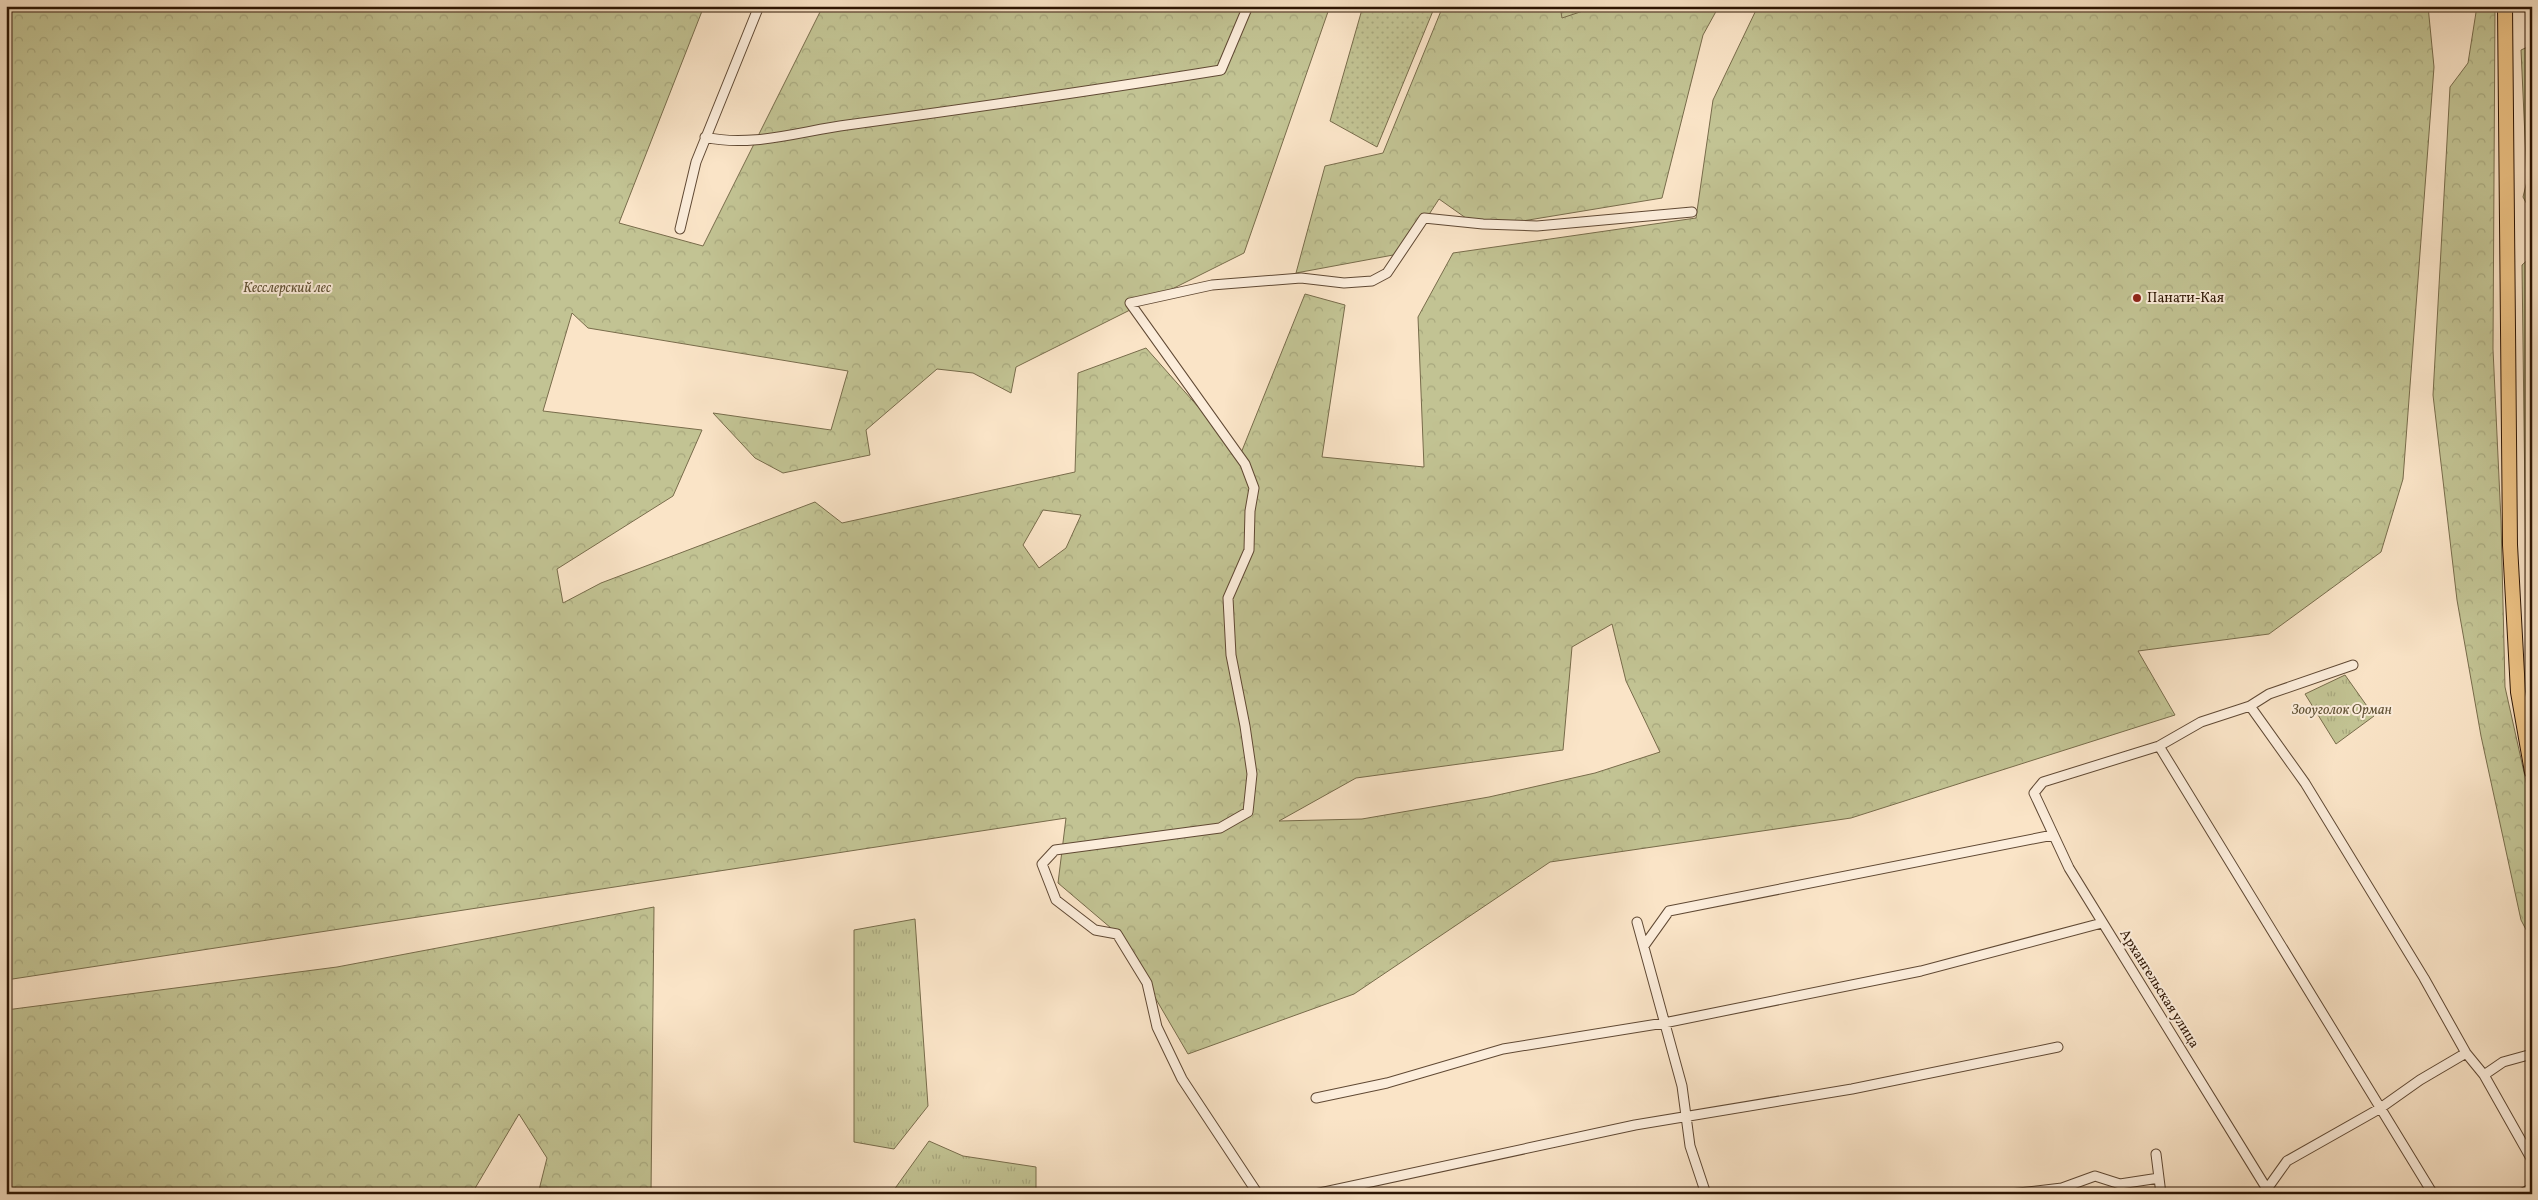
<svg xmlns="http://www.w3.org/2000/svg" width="2538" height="1200" font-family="Vollkorn,serif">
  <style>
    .grass { fill: url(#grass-tufts); stroke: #786c4b }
    .forest { fill: url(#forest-crowns); stroke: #786c4b; fill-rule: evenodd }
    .garden { fill: url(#garden-dots); stroke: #786c4b }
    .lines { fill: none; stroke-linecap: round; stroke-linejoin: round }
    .street-casing { stroke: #604934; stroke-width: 11 }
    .primary-casing { stroke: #2d1503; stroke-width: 16 }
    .street { stroke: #fceddb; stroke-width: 9 }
    .primary { stroke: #edc284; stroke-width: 14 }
    .poi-dot { fill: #8f2418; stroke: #fceddb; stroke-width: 2 }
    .labels { text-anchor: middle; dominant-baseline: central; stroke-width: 4; stroke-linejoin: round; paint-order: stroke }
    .park-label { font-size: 14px; font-style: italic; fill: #615235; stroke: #fceddb }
    .poi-label { font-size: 14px; fill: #2d1503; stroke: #fceddb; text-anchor: start }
    .street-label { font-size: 14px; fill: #2d1503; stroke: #fceddb }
  </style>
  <defs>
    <pattern id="grass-tufts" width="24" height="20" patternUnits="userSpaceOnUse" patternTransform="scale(1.25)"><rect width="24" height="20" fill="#c2c393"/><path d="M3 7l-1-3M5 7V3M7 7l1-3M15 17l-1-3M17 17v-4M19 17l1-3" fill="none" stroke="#a7a77d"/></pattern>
    <pattern id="forest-crowns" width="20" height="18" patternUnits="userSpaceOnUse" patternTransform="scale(1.25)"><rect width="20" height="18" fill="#c2c393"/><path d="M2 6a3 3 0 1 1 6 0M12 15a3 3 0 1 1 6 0" fill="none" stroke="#a7a77d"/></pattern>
    <pattern id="garden-dots" width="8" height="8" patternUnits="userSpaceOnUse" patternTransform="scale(1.25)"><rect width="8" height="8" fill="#c2c393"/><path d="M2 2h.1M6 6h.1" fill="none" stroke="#a7a77d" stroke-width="1.8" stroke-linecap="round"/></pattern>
  </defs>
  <rect width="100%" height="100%" fill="#fae4c7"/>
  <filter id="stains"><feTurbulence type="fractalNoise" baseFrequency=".004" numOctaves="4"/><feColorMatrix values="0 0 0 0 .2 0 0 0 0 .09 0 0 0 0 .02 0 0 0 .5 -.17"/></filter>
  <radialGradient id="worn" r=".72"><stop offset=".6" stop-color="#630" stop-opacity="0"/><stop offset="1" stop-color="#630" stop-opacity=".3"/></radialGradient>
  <path class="grass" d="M2345,675L2374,716L2336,744L2305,694Z
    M915,919L928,1106L894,1149L854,1142V930Z
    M929,1141L963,1156L1036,1167V1194H891Z"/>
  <path class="forest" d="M6,6H704L619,223L703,246L823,6H1330L1244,253L1016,367L1011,393L973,373L937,369L866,430L870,455L783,473L755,458L713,413L831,430L848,371L588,328L572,313L543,411L702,430L673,496L557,569L563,603L601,583L815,502L842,523L1075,472L1078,373L1146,348L1231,444L1239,458L1305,294L1345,305L1322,457L1424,467L1418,317L1453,253L1696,218L1713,100L1758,6H2428L2434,67L2403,479L2381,552L2269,634L2138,651L2175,715L1851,818L1550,862L1354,994L1188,1054L1118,934L1058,883L1066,818L6,980ZM1043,510L1081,515L1066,548L1039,568L1023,545ZM1612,624L1626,681L1660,752L1595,773L1489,797L1362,819L1279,821L1356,778L1563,750L1572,647Z
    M1443,6H1719L1703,35L1662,198L1480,228L1439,199L1404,253L1296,273L1325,166L1383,153Z
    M2477,6H2495L2493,349L2501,521L2505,687L2532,808V941L2521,920L2481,736L2457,600L2433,395L2450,87L2468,63Z
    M2532,45V206L2530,210L2523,197L2527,181L2521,50Z
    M2532,256V681L2527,654L2522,265Z
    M654,907L651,1194H538L547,1158L519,1114L474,1190L487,1194H6V1010L337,967Z"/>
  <path class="garden" d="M1363,6H1435L1377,147L1330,121Z
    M1560,6H1595V7L1562,18Z"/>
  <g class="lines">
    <defs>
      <path id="street" d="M705,137C751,148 801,131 847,125C972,108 1097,90 1221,70L1248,6
        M680,229L696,162L759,6
        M2250,706L2305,783L2424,978L2466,1053L2484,1075L2503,1062L2532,1054
        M2159,746L2433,1194
        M1637,922L1682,1086L1690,1146L1706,1194
        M1644,946L1669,911L2053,835
        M2484,1075L2532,1160
        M1316,1098L1387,1083L1503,1049L1664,1023L1921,971L2102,923
        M2156,1154L2161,1194
        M2267,1189L2287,1161L2379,1109L2420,1080L2466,1053
        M1258,1194L1182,1079L1157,1027L1147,983L1117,934L1095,930L1056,900L1042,864L1055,850L1220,828L1248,812L1252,774L1245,726L1231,655L1228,598L1249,550L1250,511L1254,488L1245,464L1130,303L1212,285L1301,278L1344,283L1372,281L1387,273L1424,218L1483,224L1537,226L1692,212
        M1315,1194L1635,1125L1852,1089L2058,1047
        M2010,1194L2062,1188L2095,1176L2120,1184L2159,1178
        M2270,1194L2069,868L2034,793L2043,782L2159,746L2201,722L2250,706L2269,694L2353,665
        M2521,1194L2532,1188"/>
      <path id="primary" d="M2505,6L2510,545L2518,692L2532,772"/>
    </defs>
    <use href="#street" class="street-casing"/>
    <use href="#primary" class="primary-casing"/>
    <use href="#street" class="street"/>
    <use href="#primary" class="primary"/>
  </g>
  <circle class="poi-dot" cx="2137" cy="298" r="5"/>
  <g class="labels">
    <g class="park-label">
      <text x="287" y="288">Кесслерский лес</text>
      <text x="2342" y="710">Зооуголок Орман</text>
    </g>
    <g class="poi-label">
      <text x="2147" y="298">Панати-Кая</text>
    </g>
    <g class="street-label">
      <text transform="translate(2159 989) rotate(58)">Архангельская улица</text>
    </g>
  </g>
  <rect width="2538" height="1200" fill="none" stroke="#fae4c7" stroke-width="25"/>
  <rect x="8" y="8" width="2523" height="1185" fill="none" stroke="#2d1503" stroke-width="2.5"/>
  <rect x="12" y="12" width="2513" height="1175" fill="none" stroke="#2d1503"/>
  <rect width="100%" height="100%" filter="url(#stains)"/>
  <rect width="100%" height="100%" fill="url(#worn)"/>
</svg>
